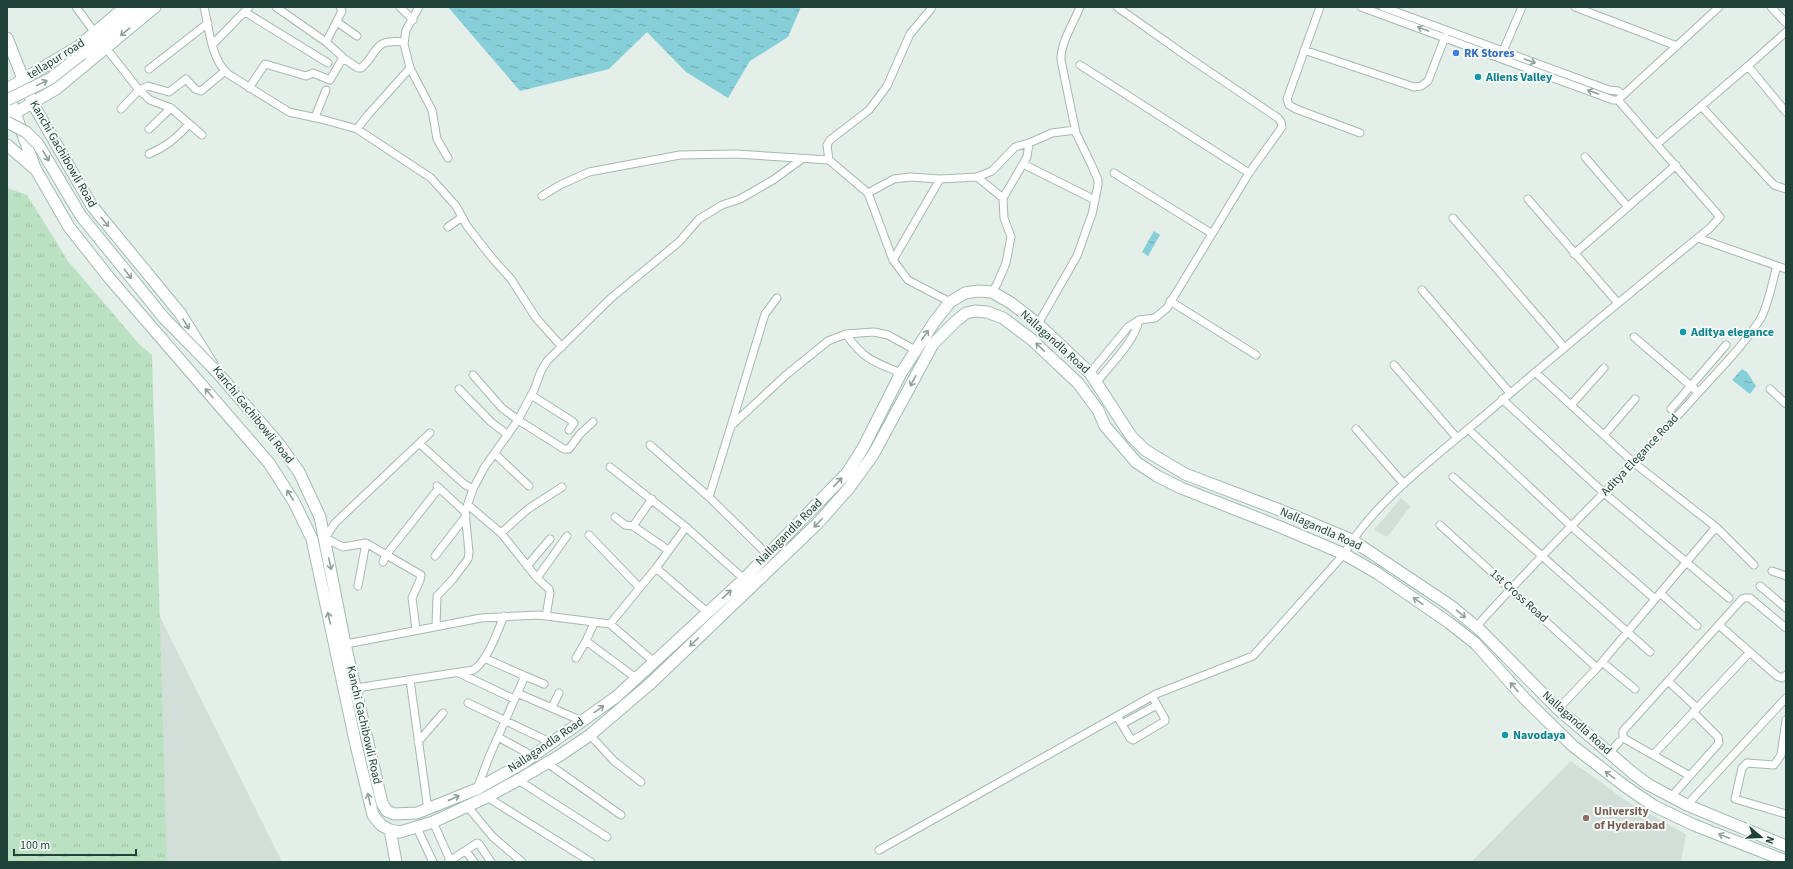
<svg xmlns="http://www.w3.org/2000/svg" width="1793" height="869" font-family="'Source Sans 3',sans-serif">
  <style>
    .built { fill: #d2dfd8 }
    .grass { fill: url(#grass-tufts) }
    .water { fill: url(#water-ripples) }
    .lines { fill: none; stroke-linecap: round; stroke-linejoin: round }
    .street-casing { stroke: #a6b8b0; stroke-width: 9 }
    .secondary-casing { stroke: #a1bbb1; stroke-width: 13 }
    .street { stroke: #fff; stroke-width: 7 }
    .secondary { stroke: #fff; stroke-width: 11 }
    .secondary-bridge-casing { stroke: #a1bbb1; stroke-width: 13; stroke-linecap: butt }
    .secondary-bridge { stroke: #fff; stroke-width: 11 }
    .oneway { stroke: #90a09c }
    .shop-dot { fill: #3f7fe0; stroke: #f5faf7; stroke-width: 1.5 }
    .culture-dot { fill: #0f9aa8; stroke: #f5faf7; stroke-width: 1.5 }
    .education-dot { fill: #8d6e63; stroke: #f5faf7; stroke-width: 1.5 }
    .labels { text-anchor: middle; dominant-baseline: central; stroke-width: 4; stroke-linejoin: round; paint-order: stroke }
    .shop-label { font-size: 12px; font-weight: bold; fill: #366cbe; stroke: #f5faf7; text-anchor: start }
    .street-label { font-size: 12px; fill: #214238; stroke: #f5faf7 }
    .culture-label { font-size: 12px; font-weight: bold; fill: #0d838f; stroke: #f5faf7; text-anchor: start }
    .education-label { font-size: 12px; font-weight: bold; fill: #785e54; stroke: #f5faf7; text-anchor: start }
  </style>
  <defs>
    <pattern id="grass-tufts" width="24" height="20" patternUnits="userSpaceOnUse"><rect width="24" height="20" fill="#bbe1c3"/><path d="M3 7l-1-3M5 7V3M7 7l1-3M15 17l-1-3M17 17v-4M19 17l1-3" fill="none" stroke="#a0c2a8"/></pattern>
    <pattern id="water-ripples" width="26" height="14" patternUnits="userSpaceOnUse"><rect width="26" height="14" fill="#87cfd8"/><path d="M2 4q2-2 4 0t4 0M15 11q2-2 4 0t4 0" fill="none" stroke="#6eaab0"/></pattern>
  </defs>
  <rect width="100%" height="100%" fill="#e4efe9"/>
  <path class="built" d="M7,309L282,862H7Z
    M1401,498L1411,506L1387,537L1374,530Z
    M1571,761L1628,802L1686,834L1681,862H1471Z"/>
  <path class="grass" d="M7,188L27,195L68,261L140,345L152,355L167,862H7Z"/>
  <path class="water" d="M448,7H801L788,37L750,61L728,98L686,72L647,32L609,69L520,91Z
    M1154,231L1160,235L1148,256L1142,252Z
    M1742,369L1747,372L1756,386L1750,394L1732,380Z"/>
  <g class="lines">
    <defs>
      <path id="street" d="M76,7L95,33
        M204,7C209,28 211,59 228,74L289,112L321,119L357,129L367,116L410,68
        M276,7L326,42L346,60
        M400,7L413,20
        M419,7L406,30L404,44L410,68L432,110L437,139L448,158
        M1320,7L1287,99L1289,105L1296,109L1360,133
        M1383,7L1609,90L1618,91L1623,95
        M1575,7L1677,46
        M1771,7L1786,23
        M245,12L328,63
        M337,22L357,36
        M326,42L342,11L340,7
        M213,44L249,7
        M106,48L139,90L150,100L171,108L202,135
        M1304,50L1414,87L1421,86L1428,81L1445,37
        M1503,51L1522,7
        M1080,65L1249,173
        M1748,66L1786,32
        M149,69L208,23
        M249,88L265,64L306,76L313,73L330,80L341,61L346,60L358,68H361C380,52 371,39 404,42
        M1620,98L1719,7
        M1702,107L1774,185L1786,189
        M121,109L139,90L148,86L169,92L186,79L195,89L201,91L225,71
        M315,117L326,90
        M149,129L171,108
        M357,129L431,178L456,206L467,226L492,258L511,279L536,318L562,347
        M1657,144L1748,66L1786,112
        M149,154C166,147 177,138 189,124
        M1585,157L1628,207
        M829,160L827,145L830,140L869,110L887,86L910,34L931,9
        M1023,164L1095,200
        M1114,173L1211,233
        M977,177L992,171L1015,147L1029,143L1052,133L1075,130
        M940,179L977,177L1003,198L1004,218L1011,237L1006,263L997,284L992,292
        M868,193L894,179L910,177L940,179L893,260
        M542,196L560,185L589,172L680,155L736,154L829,160L868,193L893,260L908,280L950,302
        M1003,198L1027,157L1029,143
        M1528,199L1617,302
        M1453,218L1564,347
        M448,227L462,217
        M1698,238L1786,269
        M1574,254L1676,165
        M1422,290L1510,393
        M1170,301L1256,355
        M1038,324L1077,256L1092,214L1098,185V180L1092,166L1076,133L1061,60C1060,44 1074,22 1080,7
        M846,334C863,359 874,362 901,373
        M1634,337L1698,392
        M1394,365L1457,438
        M1535,372L1634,463L1716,527
        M1090,373L1128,327L1139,320L1155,318L1167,308L1249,173L1282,127L1281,122L1278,118L1182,53L1117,7
        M473,375L502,408L518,420L564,449H569L580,434L593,422
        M1097,382C1110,365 1135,341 1139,320
        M459,389L491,422L508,435
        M1770,389L1786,404
        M531,395L572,421L574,423L569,430
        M1502,399L1604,493L1729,598
        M1571,405L1604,368
        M1671,409L1726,345
        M731,426L765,314L777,298
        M1356,429L1404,484
        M1468,429L1571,526L1655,599
        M1604,435L1635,399
        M420,444L464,484L473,489
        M650,445L709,497L767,554
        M495,454L529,486
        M610,467L686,527L744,579
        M1453,477L1650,652
        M437,486L465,512
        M709,497L731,426L786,375L828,341L846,334L874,332L888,335L915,350
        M652,499L633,526L668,550
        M468,505L501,533L537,578L549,589L550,593L546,616
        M615,517L625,525L633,526
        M1440,525L1597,668
        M501,533L528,509L562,487
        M589,535L639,587
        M435,556L466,516
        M383,562L386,555L439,488
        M527,566L550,539
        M656,568L707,612
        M1772,571L1786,576
        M537,578L567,536
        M358,586L366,543
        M1760,586L1786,608
        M1660,593L1697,626
        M594,623L586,641L636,678
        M610,624L656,568L686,527
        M1719,625L1777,676L1782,678L1786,675
        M436,626L437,596L453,579L468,559L469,552L465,512L473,489L484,468L518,420L534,390L541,371L547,361L611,298L679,242L699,219L722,205L740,199L773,180L802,159
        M1476,627C1545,549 1621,479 1691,401C1713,376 1743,347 1761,318C1769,303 1772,282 1777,266
        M416,629L412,598L420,580L421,575L366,543L343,547L325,538L335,523L430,433
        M341,645L481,618L538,615L610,624L653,661
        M484,658L525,676
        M576,658L586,641
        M1602,662L1635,689
        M459,673L514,699
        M410,680L428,810
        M1668,681L1697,708
        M356,688L473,670C488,661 497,632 504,616
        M517,693L582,721
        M468,703L552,743
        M552,707L559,693
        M1558,709L1597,668L1716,527L1754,565
        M1117,716L1130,738L1133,740L1165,721V719L1152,696
        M1786,720L1781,755L1774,765L1747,763L1742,768L1735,799L1786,814
        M1122,724L1157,705
        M590,735L614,761L641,782
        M498,737L533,756
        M418,742L443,713
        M1609,753L1619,742
        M1653,755L1750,652
        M547,763L621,815
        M1690,776L1625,739L1623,737V731L1742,599L1745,598H1750L1786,628
        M518,780L607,837
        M477,789L489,757L525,676L544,684
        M487,797L591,862
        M1671,797L1719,743L1718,737L1693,712
        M1687,805L1786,698
        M467,806L493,837L522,862
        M433,822L451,862
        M417,828L433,862
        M879,850L1156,694L1253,656L1344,554C1373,503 1434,458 1479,420C1555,355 1632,291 1710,228L1720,217L1618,100H1613L1361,7
        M466,851L474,862
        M448,862L477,843L479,844L491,862"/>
      <path id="secondary" d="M7,38L33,104L92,206L180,313L216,371L279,444L299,472L320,517L345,644L382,803L387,811L394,814L417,813L477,789L523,763L616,697L744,579L847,473L863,448L901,373L935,321L950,302L965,293L978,291L992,292L1011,303L1038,324L1090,373L1131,436L1145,450L1185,474L1285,512L1352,540L1451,606L1480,630L1558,709L1634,774L1649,785L1687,805L1786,846
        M82,54L140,7
        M7,89L79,46L125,7
        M7,91L35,168L69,227L111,280L269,463L294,502L312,539L356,745L373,815L381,825L390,830L400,832L433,822L487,797L518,780L559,756L590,735L651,683L818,523L849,488L873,455L933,344L956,321L966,313L975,311L987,312L1003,318L1031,339L1078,383L1098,410L1105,426L1136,462L1157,476L1181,488L1278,526L1344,554L1377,573L1448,622L1475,643L1525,699L1573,746L1626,787L1654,806L1694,825L1786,861
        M10,116L56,89L155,7
        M7,145L34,168
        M390,830L396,862"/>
    </defs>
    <use href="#street" class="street-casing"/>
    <use href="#secondary" class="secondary-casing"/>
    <use href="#street" class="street"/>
    <use href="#secondary" class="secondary"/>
    <defs>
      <path id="secondary-bridge" d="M7,100L50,79L82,54
        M7,122L26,132L38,144L81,216L164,318L216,371"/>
    </defs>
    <use href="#secondary-bridge" class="secondary-bridge-casing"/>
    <use href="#secondary-bridge" class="secondary-bridge"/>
  </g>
  <defs><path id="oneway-shaft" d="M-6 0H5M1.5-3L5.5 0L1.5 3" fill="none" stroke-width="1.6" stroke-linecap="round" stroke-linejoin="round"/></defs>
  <g class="oneway">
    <use href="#oneway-shaft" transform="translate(1423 29) rotate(-160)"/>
    <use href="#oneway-shaft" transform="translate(125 32) rotate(140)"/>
    <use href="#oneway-shaft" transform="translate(1530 61) rotate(20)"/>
    <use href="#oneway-shaft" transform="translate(42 83) rotate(-26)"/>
    <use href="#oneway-shaft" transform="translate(1593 92) rotate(-161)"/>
    <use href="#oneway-shaft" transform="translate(46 156) rotate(59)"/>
    <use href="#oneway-shaft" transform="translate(105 222) rotate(51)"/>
    <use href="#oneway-shaft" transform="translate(128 274) rotate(51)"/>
    <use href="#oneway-shaft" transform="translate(186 324) rotate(58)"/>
    <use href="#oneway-shaft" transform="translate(925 335) rotate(-56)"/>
    <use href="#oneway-shaft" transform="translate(1040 347) rotate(-136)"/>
    <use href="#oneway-shaft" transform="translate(913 381) rotate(118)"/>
    <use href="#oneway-shaft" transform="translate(209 393) rotate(-130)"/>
    <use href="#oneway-shaft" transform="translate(838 482) rotate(-47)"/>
    <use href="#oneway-shaft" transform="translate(290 495) rotate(-123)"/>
    <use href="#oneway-shaft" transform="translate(818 523) rotate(134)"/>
    <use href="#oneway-shaft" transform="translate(330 564) rotate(78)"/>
    <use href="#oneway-shaft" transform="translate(727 594) rotate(-43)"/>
    <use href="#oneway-shaft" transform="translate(1418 601) rotate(-145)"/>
    <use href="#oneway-shaft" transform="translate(1461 614) rotate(40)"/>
    <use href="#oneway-shaft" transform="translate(329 618) rotate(-103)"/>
    <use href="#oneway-shaft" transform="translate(694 642) rotate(136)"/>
    <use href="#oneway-shaft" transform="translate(1514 687) rotate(-131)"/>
    <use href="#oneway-shaft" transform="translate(599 709) rotate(-36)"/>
    <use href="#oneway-shaft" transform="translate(1610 775) rotate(-144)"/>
    <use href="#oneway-shaft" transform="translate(454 798) rotate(-24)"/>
    <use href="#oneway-shaft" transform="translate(369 799) rotate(-103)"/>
    <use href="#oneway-shaft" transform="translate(1724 836) rotate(-159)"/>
  </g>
  <circle class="shop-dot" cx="1456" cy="53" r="4"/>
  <g class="culture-dot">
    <circle cx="1478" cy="77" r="4"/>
    <circle cx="1683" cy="332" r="4"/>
    <circle cx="1505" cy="735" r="4"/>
  </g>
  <circle class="education-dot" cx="1586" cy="818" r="4"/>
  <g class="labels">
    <g class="shop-label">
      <text x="1464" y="53">RK Stores</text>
    </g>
    <g class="street-label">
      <text transform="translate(56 59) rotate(-32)">tellapur road</text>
      <text transform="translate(63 154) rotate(60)">Kanchi Gachibowli Road</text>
      <text transform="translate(1055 342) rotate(42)">Nallagandla Road</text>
      <text transform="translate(253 415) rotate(51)">Kanchi Gachibowli Road</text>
      <text transform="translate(1640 455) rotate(-47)">Aditya Elegance Road</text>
      <text transform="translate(1321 529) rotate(24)">Nallagandla Road</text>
      <text transform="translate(789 532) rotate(-45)">Nallagandla Road</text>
      <text transform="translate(1519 596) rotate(42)">1st Cross Road</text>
      <text transform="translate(1577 723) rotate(42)">Nallagandla Road</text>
      <text transform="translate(364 725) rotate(77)">Kanchi Gachibowli Road</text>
      <text transform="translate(546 745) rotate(-34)">Nallagandla Road</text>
    </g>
    <g class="culture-label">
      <text x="1486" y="77">Aliens Valley</text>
      <text x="1691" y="332">Aditya elegance</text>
      <text x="1513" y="735">Navodaya</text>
    </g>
    <g class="education-label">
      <text x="1594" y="811">University<tspan x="1594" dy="14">of Hyderabad</tspan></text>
    </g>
  </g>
  <rect width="1793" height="869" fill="none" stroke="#214238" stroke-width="16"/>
  <g transform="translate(1761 837) rotate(109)" stroke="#f5faf7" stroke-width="3" paint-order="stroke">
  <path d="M0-3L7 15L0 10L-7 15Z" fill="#214238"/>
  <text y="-6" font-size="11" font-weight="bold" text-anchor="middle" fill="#214238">N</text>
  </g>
  <path d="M14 849v6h122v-6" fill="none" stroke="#214238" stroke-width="2"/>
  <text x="20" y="849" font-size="12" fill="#214238" stroke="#f5faf7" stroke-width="3" paint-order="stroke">100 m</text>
</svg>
